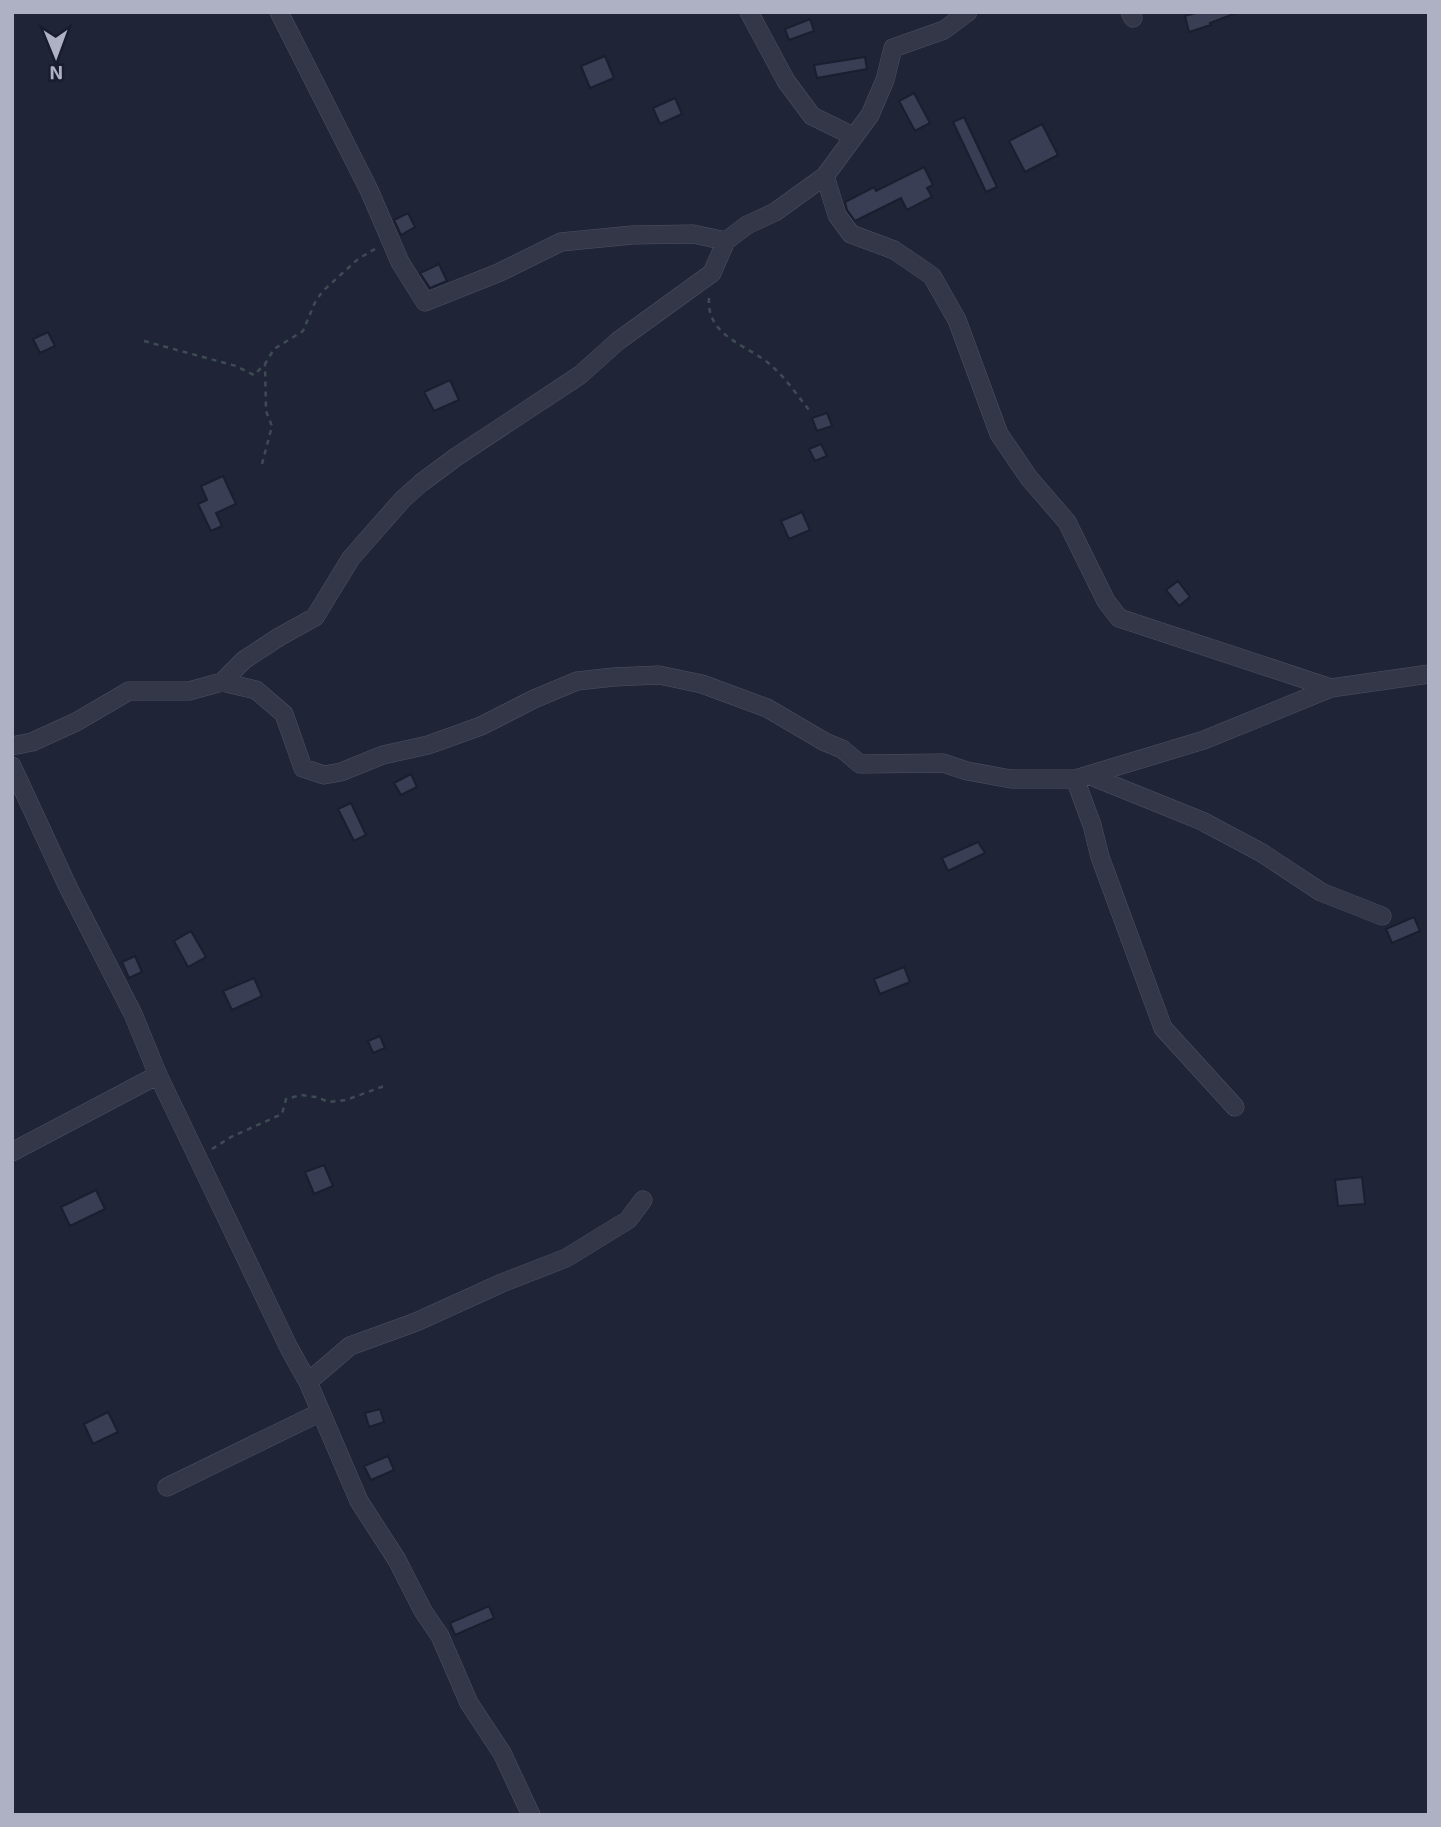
<svg xmlns="http://www.w3.org/2000/svg" width="1441" height="1827" font-family="'Exo 2',sans-serif">
  <style>
    .building { fill: #393e55; stroke: #1b1e2e; stroke-width: 2 }
    .lines { fill: none; stroke-linecap: round; stroke-linejoin: round }
    .minor-casing { stroke: #4e5162; stroke-width: 19 }
    .path { stroke: #3c4c52; stroke-width: 2.5; stroke-dasharray: 5 5; stroke-linecap: butt }
    .minor { stroke: #333747; stroke-width: 18 }
  </style>
  <rect width="100%" height="100%" fill="#202437"/>
  <path class="building" d="M1199,12H1236V13L1210,23L1211,25L1189,32L1185,16Z
    M810,19L814,31L789,40L785,29Z
    M605,56L614,78L590,88L581,66Z
    M865,57L867,69L817,78L814,65Z
    M914,93L930,123L915,131L899,101Z
    M675,98L682,114L660,124L653,108Z
    M964,117L997,187L986,192L953,122Z
    M1042,124L1058,155L1025,172L1009,141Z
    M924,167L933,185L927,188L932,197L907,210L901,198L855,221L847,210L845,202L874,187L876,191Z
    M408,213L415,227L401,235L394,220Z
    M439,264L447,281L430,288L420,273Z
    M48,332L55,346L40,353L33,339Z
    M450,380L459,400L434,411L424,392Z
    M827,413L832,426L817,431L812,418Z
    M821,444L827,456L815,461L809,449Z
    M223,476L236,504L216,513L222,526L211,531L198,504L207,500L201,486Z
    M802,512L810,530L789,539L781,521Z
    M1178,581L1190,597L1179,606L1166,590Z
    M411,774L417,787L401,795L394,783Z
    M351,803L366,835L354,841L338,809Z
    M978,842L985,853L948,871L942,858Z
    M1414,917L1420,931L1392,943L1386,929Z
    M191,931L206,957L188,967L174,941Z
    M135,956L142,972L129,978L122,962Z
    M904,967L910,982L880,994L874,979Z
    M254,978L262,996L232,1010L223,991Z
    M380,1036L385,1048L373,1053L368,1041Z
    M324,1165L333,1186L314,1194L305,1172Z
    M1362,1177L1365,1204L1338,1206L1335,1180Z
    M96,1190L105,1209L70,1226L61,1207Z
    M380,1409L384,1422L369,1427L365,1413Z
    M108,1412L118,1432L93,1444L84,1424Z
    M388,1456L394,1470L371,1480L364,1466Z
    M489,1606L494,1618L455,1635L450,1623Z"/>
  <g class="lines">
    <defs>
      <path id="minor" d="M279,12L369,190L400,262L425,302L498,273L561,242L632,235L693,234L726,241
        M749,12L786,81L812,116L853,136
        M1130,12L1133,18
        M825,176L837,215L851,234L894,250L932,276L957,320L999,434L1029,478L1067,522L1106,601L1119,618L1331,688
        M222,682L244,660L279,637L315,617L351,558L403,499L421,483L456,457L580,375L618,341L712,273L726,241L747,225L775,212L825,176L870,115L885,80L893,48L944,30L968,12
        M12,746L32,742L76,722L129,691H189L222,682L256,690L284,714L303,768L324,775L341,772L383,755L428,745L481,726L534,699L577,681L614,677L659,675L702,684L767,708L825,742L842,749L860,764L943,763L967,771L1011,779H1075L1204,740L1331,688L1429,674
        M12,766L68,887L133,1014L158,1075L289,1348L308,1382L359,1501L397,1560L423,1611L440,1636L469,1703L502,1753L531,1815
        M1088,775L1202,821L1262,853L1321,892L1382,916
        M1075,779L1092,825L1100,857L1163,1028L1235,1107
        M12,1152L158,1075
        M308,1382L350,1346L416,1322L502,1283L566,1258L628,1220L643,1200
        M167,1487L321,1412"/>
    </defs>
    <use href="#minor" class="minor-casing"/>
    <path class="path" d="M709,298C706,338 750,345 773,367C787,380 798,396 809,410
      M144,341L236,366L254,375L265,364L274,349L303,331L316,300L324,290L358,259L375,249
      M262,464L272,426L266,411L265,364
      M212,1149L231,1137L282,1114L286,1099L301,1095L316,1097L329,1102L346,1100L387,1085"/>
    <use href="#minor" class="minor"/>
  </g>
  <rect width="1441" height="1827" fill="none" stroke="#aeb1c4" stroke-width="28"/>
  <g transform="translate(56 56) rotate(179)" stroke="#191c2c" stroke-width="5" paint-order="stroke">
  <path d="M0-5L12 26L0 18L-12 26Z" fill="#aeb1c4"/>
  <text y="-10" font-size="19" font-weight="bold" text-anchor="middle" fill="#aeb1c4">N</text>
  </g>
</svg>
